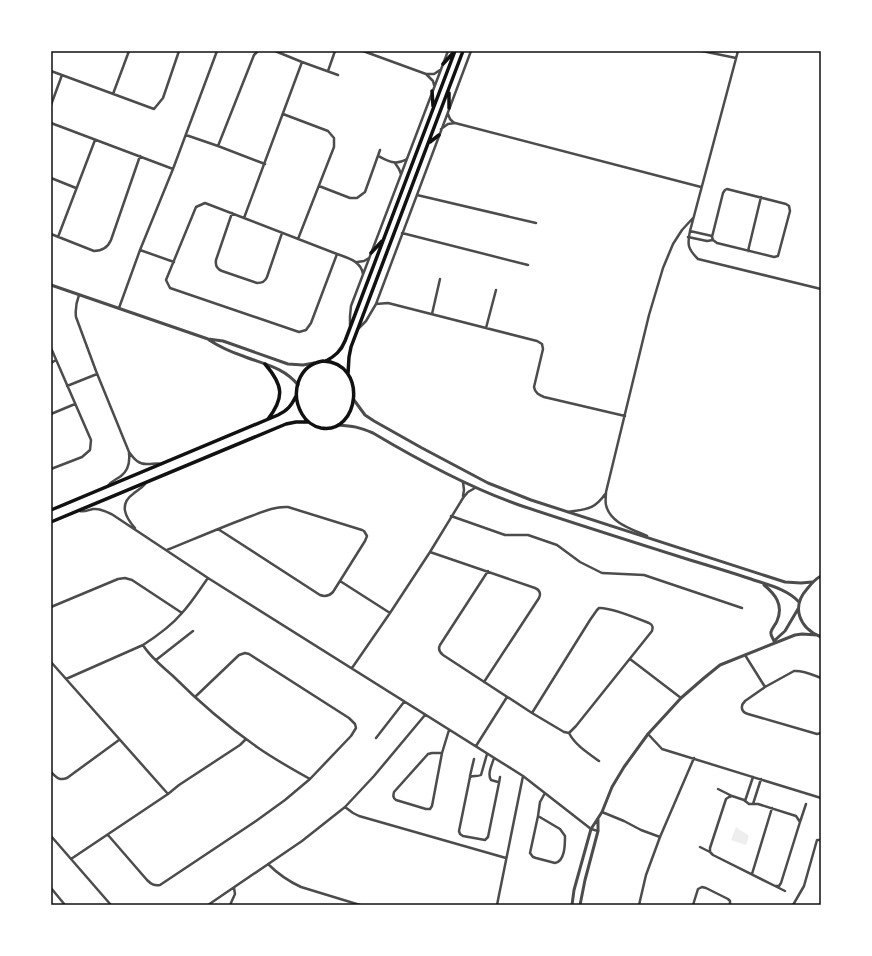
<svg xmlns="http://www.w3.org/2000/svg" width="872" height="956" font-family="Cabin,sans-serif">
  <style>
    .green { fill: #eee }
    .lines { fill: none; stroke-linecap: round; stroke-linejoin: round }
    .minor { stroke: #4c4c4c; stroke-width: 2.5 }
    .tertiary { stroke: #4c4c4c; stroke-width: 3 }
    .secondary { stroke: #111; stroke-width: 3.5 }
    .neatline { fill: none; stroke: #111; stroke-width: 1.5 }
  </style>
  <rect width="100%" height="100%" fill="#fff"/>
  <path class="green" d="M736,827C740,831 745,832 749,836L746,845L731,840Z"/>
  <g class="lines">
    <path class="minor" d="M275,51L302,62L338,75
      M363,51L426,74L433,81L434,85
      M702,51L736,58
      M738,51L690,231C687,245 688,249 698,259L821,289
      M51,71L154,109L163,98L179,51
      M328,71L335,51
      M427,74H434L440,70
      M113,94L129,51
      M51,105L62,75
      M283,114L328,131L334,138V147L298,239
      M448,114L450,119L454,123
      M51,123L173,169
      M441,129L448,124L455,123L701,187
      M186,135L218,146L265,164
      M218,146L254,55L258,51
      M378,156C389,161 395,166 407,159
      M395,163L399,169L401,174
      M51,178L76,188
      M319,186L350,198H357L365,192L380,150
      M727,189L786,204L789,206L790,211L778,256L774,257L717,243L713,240L712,237L723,193L725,190Z
      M417,195L536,223
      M232,213L216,260C215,266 217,269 222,271L257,283C262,283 265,282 267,277L282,233
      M244,218L302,62
      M690,231L712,236
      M402,233L528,265
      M51,234L94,251C102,251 108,247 111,240L140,156
      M58,237L95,140
      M688,237L707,241L713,240
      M140,250L174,262
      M748,251L761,197
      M337,254L311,323L306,330L299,332L170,288L166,280L196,207L205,203L337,254C348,258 361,261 363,274
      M357,262L364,261L369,258
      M79,295C76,303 75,309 76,317L96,371L129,452C134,459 139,465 148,464C153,464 157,463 162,464
      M376,304L388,303L537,341L542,344L543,349L534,387C535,393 539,395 544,397L625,416
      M119,308L140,250L173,169L217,51
      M432,314L440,279
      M350,325V316L351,306L448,51
      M359,328L366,321L376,304L471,51
      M486,328L496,290
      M51,348L91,440L90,450L82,457L51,469
      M51,363L56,360
      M67,386L97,374
      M51,414L75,404
      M108,486C112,480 116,480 121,476C129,470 130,462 129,453
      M463,496L464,490L463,482
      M80,511C85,512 88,510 93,509C101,508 107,512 113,515L208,578L523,776L591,829L598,831
      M568,512C587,509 594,510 606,493
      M451,516L505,535H528L557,545L580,562L602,573L644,575L742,608
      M135,528C125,517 119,504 133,494C138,490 142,488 146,483
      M647,536C632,529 610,523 606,505C605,501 606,496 606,492L649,315L663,268L673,244L682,230L693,218
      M167,550C194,539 220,528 246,518C260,513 274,506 288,507L362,530L364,531L367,536L365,541L333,592C329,596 325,597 320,595L218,529
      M430,552L535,588C540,590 541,594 539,598L484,682
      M488,571L440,645C438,649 439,652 443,655L532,713
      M340,581L390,613
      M51,607L118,579L125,578L132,580L182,613
      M599,608C610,607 639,619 649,623C653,625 653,627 652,631L576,726L569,733L564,732L532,713L590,620L597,610Z
      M143,645C150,657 163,667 173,676C199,702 227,726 257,747C274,759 292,769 310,779
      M745,655L765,687
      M630,659L681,698
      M156,660L193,631
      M51,662L168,794
      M352,668L390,613L430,552L463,498L468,492L475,488
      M821,678C813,675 803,670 794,671L765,687L745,701C740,706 741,712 748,714L817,734L821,733
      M66,679L143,645C157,636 171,626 182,613C192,602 200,589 208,578
      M569,733C575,745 588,753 599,761
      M648,734L662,749L821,798
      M376,738L404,702
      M476,746L507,697
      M442,753H432L428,754L394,792C393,796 393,798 396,800L426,809H430L432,806L442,753L449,730
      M487,754L481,775C477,777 474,775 470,777L459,831L460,834L463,836L485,840L488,837L499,783L498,782L491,780C487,774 492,765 494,758
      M51,772C56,777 59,781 67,778L119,740
      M470,776L474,759
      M499,783L500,777
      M718,789L732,796
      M732,796L744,800L749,804H758L796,816L800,822L781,883L779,886H775L713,855L710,852V848L726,799L729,797Z
      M745,801L753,777
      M753,804L761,779
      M345,807L353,813L359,816L506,858
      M602,812L624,821L641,830L660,837L646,875L639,905
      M538,816L560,829L565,836C565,845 565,861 555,863L536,858L533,857L530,853Z
      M538,816L540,802L545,793
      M800,822L806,804
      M108,835L147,880C151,884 154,886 160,885L256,821L285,800L310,779L351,736L356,728L355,724L349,718L249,654L245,653L239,655L195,697
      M51,836L111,905
      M660,837L694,758
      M700,847L710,852
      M71,859L168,794L179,785L240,745L246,739
      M268,864C278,874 288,881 301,887L360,905
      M752,874L772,808
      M775,886L785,891
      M51,888L65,905
      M208,905L302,841L345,807L374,776L425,715
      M230,905L235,894L234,888
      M497,905L523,776
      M693,905L698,889L702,887L706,888L728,899L730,901V905
      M793,905L804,886L817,840H821"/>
    <path class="tertiary" d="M51,285L208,339L223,341L288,364L303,365L314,363
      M209,340C220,347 231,352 243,356C263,364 284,367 298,385
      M354,400L365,415L374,421L422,448L488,483L531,500L785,582L801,583L812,582
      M338,425C353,426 359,427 373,433C420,461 468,487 519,505C576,524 633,542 690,560C710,566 730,572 751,579C768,585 787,589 799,602
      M821,576C815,579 811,584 807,589C791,607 799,628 821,637
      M764,585C775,594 784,605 777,621C776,624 772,628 771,632C770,635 773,638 774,641
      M774,641L785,631L798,609
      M572,905L574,890L591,829L602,812L612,787L624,767L648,734L681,698L704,678L720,665L795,635L802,634L817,635
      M580,905L585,880L598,831V819"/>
    <path class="secondary" d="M443,64L453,53
      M432,91L433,106
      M449,93V108
      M430,142L439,135
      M371,253L382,241
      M323,361C369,363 359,435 321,428C312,426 306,421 302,414C290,393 298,365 323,361Z
      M326,361C335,356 341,351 345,341L455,51
      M265,364C283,385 285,397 268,419
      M348,374L349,357L351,347L463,51
      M51,510L278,415C288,410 291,406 296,396
      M51,522L286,424L296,422H308"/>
  </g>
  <rect width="872" height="956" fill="none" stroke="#ffffff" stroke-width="104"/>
  <rect x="52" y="52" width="768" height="852" class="neatline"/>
</svg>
